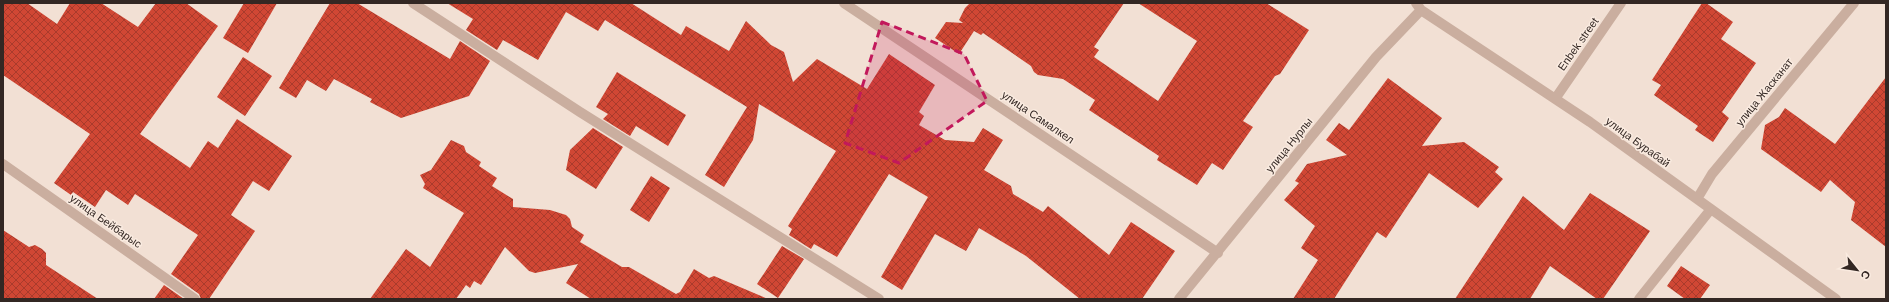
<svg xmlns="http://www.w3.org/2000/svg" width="1889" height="302" font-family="Arial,sans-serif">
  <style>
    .building { fill: url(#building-cross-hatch) }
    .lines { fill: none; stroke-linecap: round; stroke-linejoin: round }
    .minor { stroke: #caae9f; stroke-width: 10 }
    .marked { fill: #c2185b; fill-opacity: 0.2; stroke: #c2185b; stroke-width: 3; stroke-dasharray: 8 5; stroke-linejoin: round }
    .labels { text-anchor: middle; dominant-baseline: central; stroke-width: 3; stroke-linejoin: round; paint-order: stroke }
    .street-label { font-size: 11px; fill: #332723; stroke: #faebe0 }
  </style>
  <defs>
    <pattern id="building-cross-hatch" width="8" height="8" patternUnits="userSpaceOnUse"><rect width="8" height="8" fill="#d04734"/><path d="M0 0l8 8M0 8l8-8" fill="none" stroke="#a93b2c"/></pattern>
  </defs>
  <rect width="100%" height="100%" fill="#f2e0d4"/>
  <path class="building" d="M3,3H27L57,24L70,3H101L138,27L156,3H186L218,26L140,134L190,168L208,141L218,148L237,119L292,156L269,191L253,181L231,215L255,231L209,299H201L199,294L171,274L198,235L135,194L128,205L106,190L95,207L73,192L71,195L54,183L90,134L3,75Z
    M244,3H277L248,53L223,38Z
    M330,3H357L450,59L460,41L490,61L469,96L401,118L370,102L372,99L334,79L326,91L307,80L296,98L279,88Z
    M447,3H631L681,35L686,26L729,51L746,21L771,45L784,52L793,82L817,59L867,89L889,54L935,85L919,112L924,116L919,125L945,140L974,142L983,128L1003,140L984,170L1011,186L1013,194L1043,212L1048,206L1109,255L1131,222L1175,251L1142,299H1080L1026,256L979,228L966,251L935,234L902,290L881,277L928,197L889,174L837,257L814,244L811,249L789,235L792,229L788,226L836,151L759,104L753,140L724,187L705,175L747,107L605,20L598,31L566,12L538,60L503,40L497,50L466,30L473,19Z
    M970,3H1124L1094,47L1099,50L1094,57L1158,101L1197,41L1138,3H1266L1309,30L1280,74L1275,76L1243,121L1253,127L1223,170L1212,163L1197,185L1157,160L1159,156L1089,110L1095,100L1063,79L1038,75L1034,72L1031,66L983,33L981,35L974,31L959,54L935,38L946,22L963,23L959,20L965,8Z
    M1702,3H1706L1733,22L1721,39L1756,63L1722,112L1729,118L1713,142L1695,130L1698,126L1654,95L1661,85L1652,80Z
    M243,57L272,76L245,116L217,97Z
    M617,72L686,115L668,146L636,126L630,136L603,119L608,114L596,107Z
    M1886,77V247L1851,220L1855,202L1830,180L1821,192L1761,149L1765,125L1779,117L1785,108L1835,144Z
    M1388,78L1442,118L1422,146L1464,142L1499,167L1495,172L1503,179L1478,208L1429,173L1386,238L1377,232L1334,299H1293L1318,260L1301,248L1315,226L1284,200L1299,183L1295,181L1307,164L1347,155L1326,140L1339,123L1349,130Z
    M593,128L623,147L596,189L566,170L570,150Z
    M451,140L464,146L466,152L481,162L479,166L497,178L492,186L513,199V207L550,210L566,215L570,219L572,227L584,235L580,242L622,267H629L676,294L680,292L694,269L709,278L714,276L768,299H591L566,283L578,264L535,273L529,271L505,247L481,285L474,281L470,288L466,285L456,299H370L406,249L430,267L464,213L423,188L425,184L420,175L431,170Z
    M651,176L670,188L649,222L630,210Z
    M1590,193L1650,231L1603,299H1597L1550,266L1530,299H1455L1523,196L1564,230Z
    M3,230L29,247L35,245L42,249L46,253V265L98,299H3Z
    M782,246L804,259L778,298L757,284Z
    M1681,266L1710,285L1700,299H1685L1667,286Z
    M164,285L184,299H154Z"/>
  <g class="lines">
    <path class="minor" d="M413,3L580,112L879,299
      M844,3L1218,253
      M1416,3L1421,10L1590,122L1836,299
      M1555,99L1621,3
      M3,164L195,299
      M1697,199L1712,174L1854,3
      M1179,299L1376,57L1421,10
      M1639,299L1711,209"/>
  </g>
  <path class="marked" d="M882,22L964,54L987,101L899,163L845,143Z"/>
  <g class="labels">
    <g class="street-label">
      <text transform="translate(1578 44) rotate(-55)">Enbek street</text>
      <text transform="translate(1764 92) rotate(-51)">улица Жасканат</text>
      <text transform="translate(1038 117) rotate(34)">улица Самалкел</text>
      <text transform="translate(1638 142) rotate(36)">улица Бурабай</text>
      <text transform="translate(1289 145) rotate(-51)">улица Нурлы</text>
      <text transform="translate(106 221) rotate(35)">улица Бейбарыс</text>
    </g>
  </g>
  <rect width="1889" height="302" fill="none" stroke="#332723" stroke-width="8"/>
  <g transform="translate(1857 270) rotate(120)" stroke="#faebe0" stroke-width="3" paint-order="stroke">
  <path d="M0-3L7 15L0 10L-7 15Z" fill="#332723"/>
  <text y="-6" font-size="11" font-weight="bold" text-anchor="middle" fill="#332723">С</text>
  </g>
</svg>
